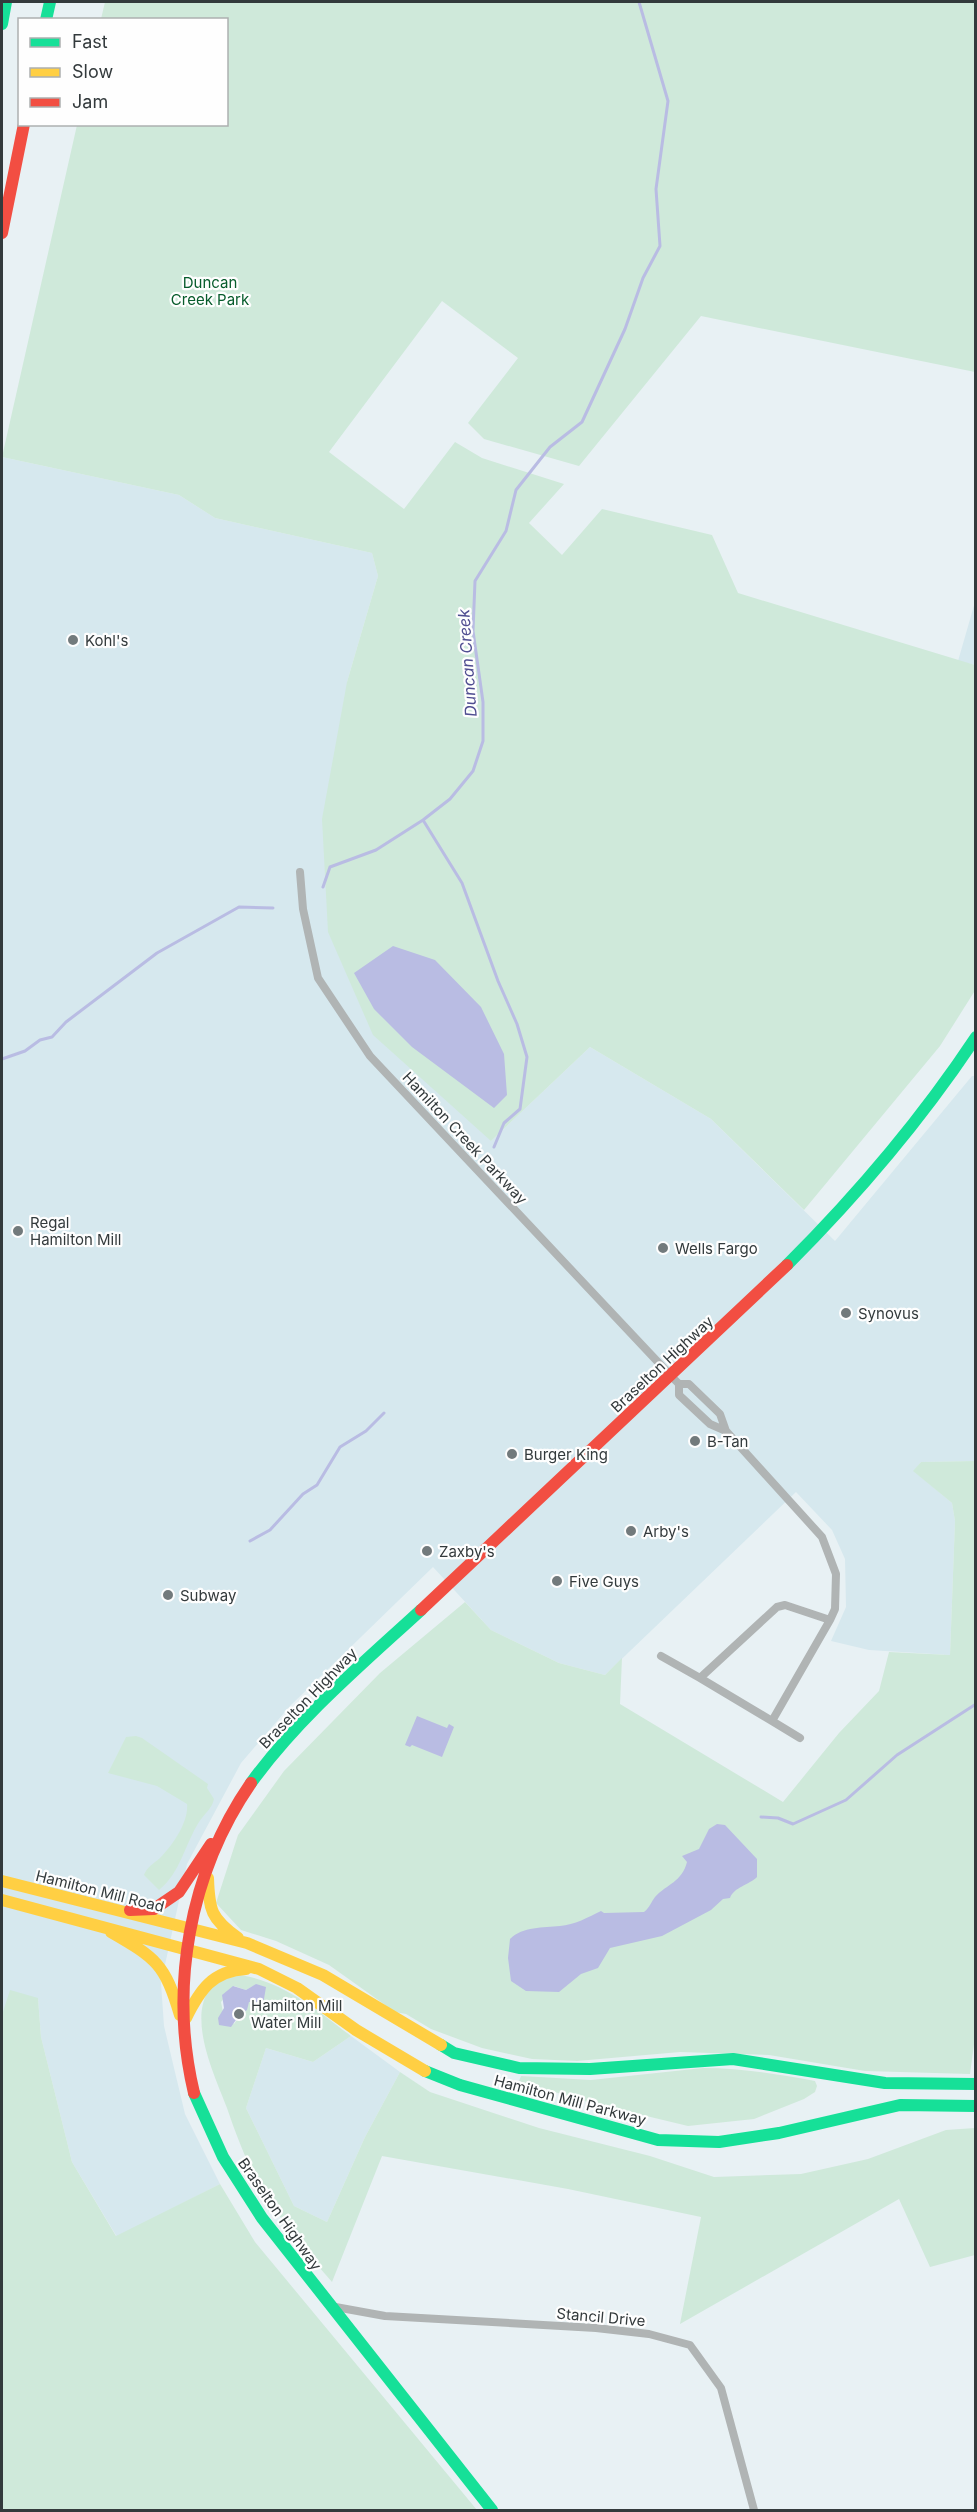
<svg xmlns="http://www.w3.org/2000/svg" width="977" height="2512" font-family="Inter,sans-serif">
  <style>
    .built { fill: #d6e8ee }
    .green { fill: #cfe9da; fill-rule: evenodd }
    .water { fill: #b9bce3 }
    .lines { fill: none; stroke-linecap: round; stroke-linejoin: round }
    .stream { stroke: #b9bce3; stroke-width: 3 }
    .street { stroke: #b0b4b4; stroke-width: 8 }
    .fast { stroke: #16e098; stroke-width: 12 }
    .slow { stroke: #ffcf43; stroke-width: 12 }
    .jam { stroke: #f24e42; stroke-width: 12 }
    .poi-dot { fill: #727a7c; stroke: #fefefe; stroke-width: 2 }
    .labels { text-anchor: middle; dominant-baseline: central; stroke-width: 4.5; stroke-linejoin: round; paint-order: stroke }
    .park-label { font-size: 15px; fill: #075c2c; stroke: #fefefe }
    .poi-label { font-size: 15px; fill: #333a3c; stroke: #fefefe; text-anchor: start }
    .street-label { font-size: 15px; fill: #333a3c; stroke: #fefefe }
    .water-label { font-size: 16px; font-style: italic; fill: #504e91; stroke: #fefefe }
  </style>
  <rect width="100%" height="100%" fill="#e8f1f4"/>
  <path class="built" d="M2,457L179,495L215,518L372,553L378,576L347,682L491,1141L590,1047L711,1119L835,1241L972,1076H975V1461L921,1462L914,1471L952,1503L955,1521L950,1655L869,1650L831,1641L846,1607L845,1559L832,1530L796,1492L605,1675L559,1663L491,1630L433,1567L290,1706L241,1763L187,1864L161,1983L164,2026L185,2114L220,2184L117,2237L72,2162L41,2037L38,1998L2,2015Z
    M975,602V665L958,661Z
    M351,2036L400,2072L365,2137L327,2222L294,2206L246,2108L266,2048L313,2062Z"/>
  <path class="green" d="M105,2H975V372L701,316L579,466L484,439L468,423L518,358L442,301L329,452L404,509L455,442L482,458L564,484L529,523L562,555L602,509L712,535L738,593L975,665L976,989L940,1046L804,1210L711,1119L590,1047L491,1141L373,1035L328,932L322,819L347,682L378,576L372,553L215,518L179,495L2,457L77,125L226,124V20L101,19Z
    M975,1461L976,2030L970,2074L865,2071L769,2055L680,2052L577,2061L532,2059L482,2048L431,2029L406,2014L395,2012L329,1965L276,1941L241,1930L216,1903L238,1835L284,1771L380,1673L465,1602L491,1630L559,1663L605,1675L622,1658L620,1704L783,1802L839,1733L879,1691L889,1652L950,1655L955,1521L952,1503L913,1471L921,1462Z
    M136,1736L142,1738L208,1784L207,1788L214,1799C212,1809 204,1814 199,1822C184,1846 181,1872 159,1890L144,1875C147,1867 153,1864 160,1858C172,1846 189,1822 187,1804L157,1786L108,1773L126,1737Z
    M229,1974C276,1976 315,2008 351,2036L313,2062L266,2048L246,2108L294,2206L327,2222L365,2137L400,2072L430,2092L539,2128L650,2156L714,2177L801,2174L868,2159L946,2130L975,2128V2255L930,2267L899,2199L680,2324L701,2217L568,2189L382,2156L332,2282C310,2257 289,2231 271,2203C250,2172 239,2143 227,2108C213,2071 176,1997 229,1974ZM234,1986L246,1990L253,1986V2000L249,2002L234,2024L223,2012L221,2002Z
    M10,1990L38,1998L41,2037L72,2162L116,2236L220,2184L255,2242L477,2510H2V2015Z
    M703,2068C741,2068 778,2074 815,2081L817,2086L815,2092L804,2099L754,2119L688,2126L584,2101L519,2081L521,2076L591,2080Z"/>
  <path class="water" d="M393,946L435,960L481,1007L504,1054L507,1095L494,1108L412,1047L374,1009L354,973Z
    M417,1716L447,1728L449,1724L454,1727L442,1757L412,1745L410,1747L405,1745Z
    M717,1824L725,1825L757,1859V1877C749,1885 734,1887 730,1898L723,1899L711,1910L662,1936L610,1948L598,1968L581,1974L559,1992L526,1991L511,1981L508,1958L510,1939C523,1926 543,1928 560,1926C574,1925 589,1917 601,1911L604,1913L644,1912C650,1907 651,1902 655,1897C667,1884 682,1882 687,1862L682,1856L699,1849L709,1829Z
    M256,1984L266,1987L264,1999L262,2002H249L247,2010L240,2014L231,2027L219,2025L218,2018L224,2008L222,1995L233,1986L246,1990Z"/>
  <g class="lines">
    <path class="stream" d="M423,820L462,883L498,981L517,1024L527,1057L520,1109L504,1123L494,1147
      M323,887L330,867L376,850L423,820L450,799L473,771L483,741V702L473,631L475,581L506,531L516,490L550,447L582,422L625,329L643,278L660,246L656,189L668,101L639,2
      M2,1059L25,1051L40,1040L52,1037L66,1022L157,953L239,907L273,908
      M250,1541L270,1530L303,1494L317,1485L340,1447L366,1431L384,1413
      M761,1817L778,1818L793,1824L846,1800L897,1755L976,1704"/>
    <path class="street" d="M300,872L303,909L318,978L370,1056L672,1377L679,1384H689L720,1414L726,1431
      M679,1384V1395L710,1424L726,1431L822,1537L836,1574L835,1609L830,1620L772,1721L700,1678L777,1607L785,1605L830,1620
      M661,1656L700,1678
      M772,1721L800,1738
      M330,2306L385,2316L596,2328L649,2334L690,2345L721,2388L754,2510"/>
    <path class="fast" d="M46,20L50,2
      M2,24L6,2
      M787,1265C858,1194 921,1120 976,1037
      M251,1783C299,1717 361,1665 421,1610
      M441,2045L454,2053L519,2068L590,2069L733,2059L885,2083L976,2084
      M425,2071L460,2085L658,2140L719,2142L779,2133L900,2105L976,2106
      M194,2093L223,2157L262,2218L492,2510"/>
    <path class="slow" d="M208,1878C209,1910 211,1919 238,1938
      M2,1881L247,1943L323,1975L441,2045
      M2,1900L259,1969L297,1988L356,2030L425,2071
      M111,1932C156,1958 165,1964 180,2015
      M186,2018C200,1990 212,1971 246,1969"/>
    <path class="jam" d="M2,233L24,124
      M421,1610L787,1265
      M130,1910L154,1909L179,1892L211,1844
      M194,2093C169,1988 189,1873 251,1783"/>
  </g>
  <g class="poi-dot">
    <circle cx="73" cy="640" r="6"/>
    <circle cx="18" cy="1231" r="6"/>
    <circle cx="663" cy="1248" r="6"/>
    <circle cx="846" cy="1313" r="6"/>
    <circle cx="695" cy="1441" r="6"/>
    <circle cx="512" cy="1454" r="6"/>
    <circle cx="631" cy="1531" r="6"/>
    <circle cx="427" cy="1551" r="6"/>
    <circle cx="557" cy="1581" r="6"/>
    <circle cx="168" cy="1595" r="6"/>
    <circle cx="239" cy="2014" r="6"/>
  </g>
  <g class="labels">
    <g class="park-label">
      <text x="210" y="282">Duncan<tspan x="210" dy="17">Creek Park</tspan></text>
    </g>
    <g class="poi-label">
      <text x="85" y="640">Kohl's</text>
      <text x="30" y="1222">Regal<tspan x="30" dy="17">Hamilton Mill</tspan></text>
      <text x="675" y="1248">Wells Fargo</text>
      <text x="858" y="1313">Synovus</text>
      <text x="707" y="1441">B-Tan</text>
      <text x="524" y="1454">Burger King</text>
      <text x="643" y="1531">Arby's</text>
      <text x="439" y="1551">Zaxby's</text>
      <text x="569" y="1581">Five Guys</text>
      <text x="180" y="1595">Subway</text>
      <text x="251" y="2005">Hamilton Mill<tspan x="251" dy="17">Water Mill</tspan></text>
    </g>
    <g class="street-label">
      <text transform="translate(465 1138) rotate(47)">Hamilton Creek Parkway</text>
      <text transform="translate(662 1364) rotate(-43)">Braselton Highway</text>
      <text transform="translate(308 1698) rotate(-46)">Braselton Highway</text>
      <text transform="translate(100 1891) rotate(14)">Hamilton Mill Road</text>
      <text transform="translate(570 2100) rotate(15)">Hamilton Mill Parkway</text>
      <text transform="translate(280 2214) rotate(55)">Braselton Highway</text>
      <text transform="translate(601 2317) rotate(5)">Stancil Drive</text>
    </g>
    <g class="water-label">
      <text transform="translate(467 663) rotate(-94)">Duncan Creek</text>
    </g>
  </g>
  <rect width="977" height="2512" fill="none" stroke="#333a3c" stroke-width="6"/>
  <rect x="18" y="18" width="210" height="108" fill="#fefefe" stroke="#adb0b0" stroke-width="1.5"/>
  <rect x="30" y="38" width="30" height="9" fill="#16e098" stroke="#adb0b0" stroke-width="1.5"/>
  <text x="72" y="48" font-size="18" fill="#333a3c">Fast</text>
  <rect x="30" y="68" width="30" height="9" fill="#ffcf43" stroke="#adb0b0" stroke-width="1.5"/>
  <text x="72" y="78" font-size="18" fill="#333a3c">Slow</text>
  <rect x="30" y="98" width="30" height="9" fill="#f24e42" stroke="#adb0b0" stroke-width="1.5"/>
  <text x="72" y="108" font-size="18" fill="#333a3c">Jam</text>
</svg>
